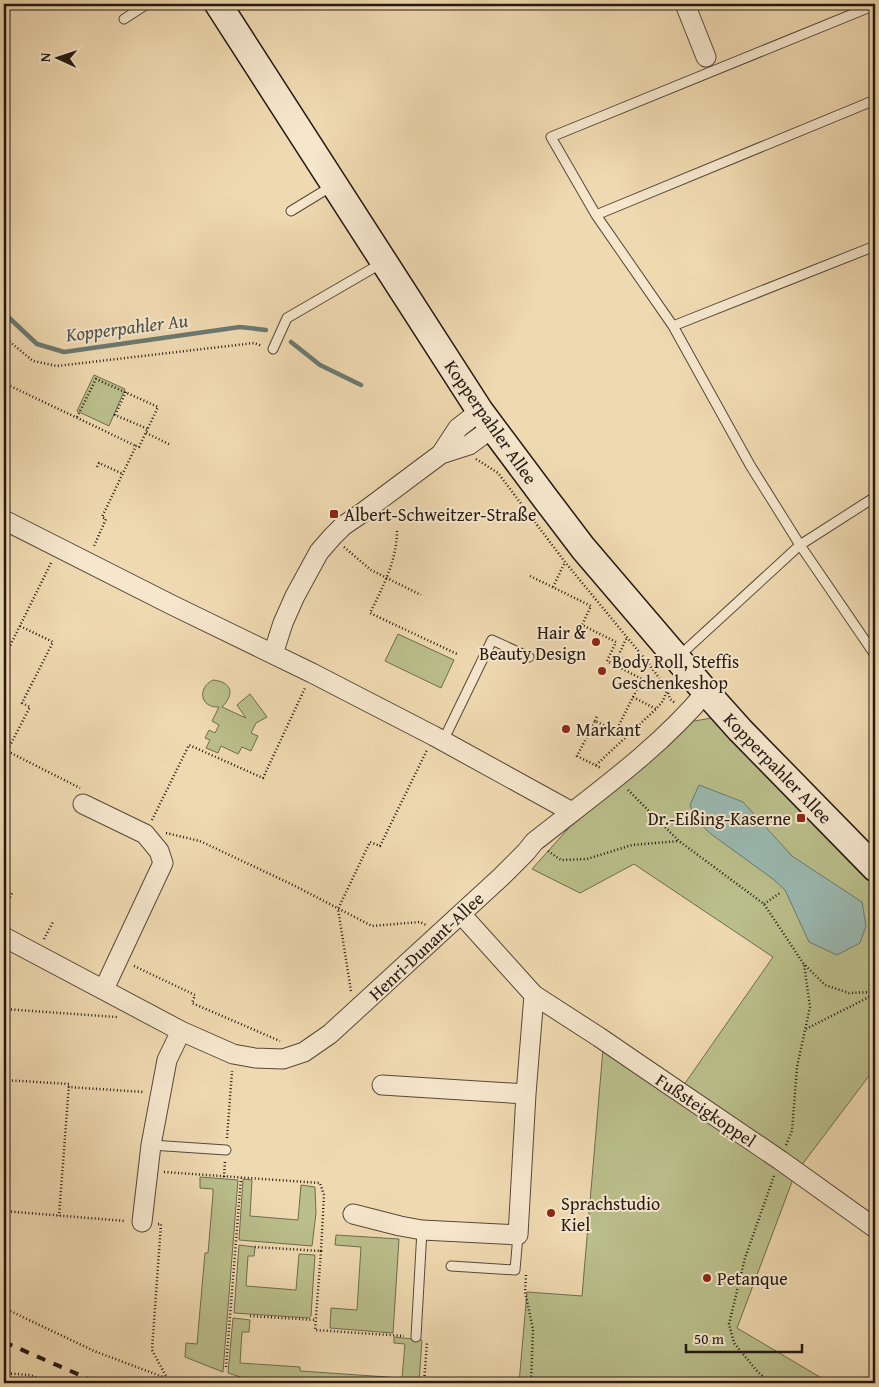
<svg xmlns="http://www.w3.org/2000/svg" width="879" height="1387" font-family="'Gentium Book Plus',serif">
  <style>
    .green { fill: #babf8b; stroke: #6e6c4e }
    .water { fill: #9ab9b1; stroke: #6a7971 }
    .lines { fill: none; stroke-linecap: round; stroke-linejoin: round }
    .stream { stroke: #6a7971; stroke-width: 4.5 }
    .lane-casing { stroke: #56493a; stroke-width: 11 }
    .street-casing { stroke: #56493a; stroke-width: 21 }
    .secondary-casing { stroke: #231912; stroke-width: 29 }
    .path { stroke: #231912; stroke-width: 2.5; stroke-dasharray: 1 2.5; stroke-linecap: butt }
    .lane { stroke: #f5e6cc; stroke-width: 9 }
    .street { stroke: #f5e6cc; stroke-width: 19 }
    .secondary { stroke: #f5e6cc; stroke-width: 26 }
    .rail { stroke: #231912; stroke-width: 4; stroke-dasharray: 9 9; stroke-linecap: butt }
    .poi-dot { fill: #8f2418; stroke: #f5e6cc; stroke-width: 2 }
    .labels { text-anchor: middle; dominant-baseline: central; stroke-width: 4; stroke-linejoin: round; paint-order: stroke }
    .street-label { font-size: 18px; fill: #231912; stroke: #f5e6cc }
    .poi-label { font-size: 18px; fill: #231912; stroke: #f5e6cc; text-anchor: start }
    .water-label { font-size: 19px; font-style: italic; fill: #4d514a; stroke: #f5e6cc }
  </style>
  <rect width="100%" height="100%" fill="#efd9b0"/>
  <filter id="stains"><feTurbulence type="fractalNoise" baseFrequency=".004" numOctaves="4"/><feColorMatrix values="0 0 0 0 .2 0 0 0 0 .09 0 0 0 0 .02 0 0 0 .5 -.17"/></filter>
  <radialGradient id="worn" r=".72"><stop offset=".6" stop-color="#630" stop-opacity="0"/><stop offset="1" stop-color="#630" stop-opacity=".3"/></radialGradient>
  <path class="green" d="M94,375L125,389L109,426L77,411Z
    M398,634L454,660L441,688L385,661Z
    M213,680C232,682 235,694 222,707L246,718L237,705L250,694L267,717L256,723L251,733L258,736L251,751L242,747L238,754L221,746L218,753L206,748L210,740L205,738L209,730L215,733L219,725L212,721L219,707C200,708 197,688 213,680Z
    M712,718L863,874L875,885V1068L795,1174L737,1328L830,1383H519L527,1292L582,1296L603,1049L674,1099L773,957L634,864L580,893L532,869L575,821L688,722Z
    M200,1177L238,1180L223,1372L185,1357L186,1343L197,1344L205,1253H208L213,1194V1189L200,1188Z
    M243,1179L252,1180L250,1216L298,1220L301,1185L315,1187L316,1213L312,1246L239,1240Z
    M336,1235L399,1239L393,1333L330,1328L331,1308L357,1310L361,1247L335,1245Z
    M239,1245L255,1247L254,1256H248L246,1286L296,1290L299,1254L315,1255L311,1316L309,1318L234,1313Z
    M233,1318L250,1320L249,1332H242L240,1363L300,1367V1371L402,1378L405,1344L394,1343V1337L422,1340L419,1383H259L228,1373Z"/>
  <path class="water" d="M699,785L743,802L792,856L862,902L866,926L860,943L837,955L809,942L785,890L773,879L711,834L696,820L690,805Z"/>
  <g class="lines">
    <path class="stream" d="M4,313L37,344L64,352L240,327L266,330
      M291,342L320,365L361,385"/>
    <defs>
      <path id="lane" d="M875,5L551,137L596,215L673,326L750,465L800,545L875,655
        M124,19L147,4
        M291,211L332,186
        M596,215L875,100
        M673,326L875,246
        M273,349L287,318L382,263
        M678,657L800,545L875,497
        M443,741L492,640L529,657
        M151,1145L226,1150
        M451,1266L515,1270L518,1235
        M416,1337L422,1230"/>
      <path id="street" d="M685,4L706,57
        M441,454L458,428L480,411
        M4,520L172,605L312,673L434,736L572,812
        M273,654L283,623L295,596L319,552L332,537L343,526L362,513L441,454L469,445L492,428
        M83,804L145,834L159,851L163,863L104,989
        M4,937L181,1031L233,1054L255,1058L283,1059L304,1052L330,1034L501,877L526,852L534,842C592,796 658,750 706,692
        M534,995L599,1037L637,1063L780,1160L875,1228
        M382,1085L526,1094
        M353,1214L400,1226L422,1230L518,1235L526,1094L534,995L461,914
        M142,1222L151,1145L167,1060L181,1031"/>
      <path id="secondary" d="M218,4L480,411L545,498L583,548L706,692L740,730L875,868"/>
    </defs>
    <use href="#lane" class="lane-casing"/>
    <use href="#street" class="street-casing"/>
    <use href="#secondary" class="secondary-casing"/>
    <path class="path" d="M4,337L33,361L57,366L254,343L262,346
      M4,383L136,446
      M126,392L115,415L148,429
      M77,417L96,379L158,407L139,447L136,446L102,517L106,519L94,546
      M146,433L171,445
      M476,459L498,473L565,562L649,664L667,689L670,699L675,703
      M97,467L99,463L123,474
      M397,531C397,560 383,587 370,613L457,654
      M344,547L371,570L421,595
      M530,576L591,606L582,625L616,642L607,661L642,679L616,731L595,721L577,756L601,768
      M553,587L565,562
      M20,626L53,642L22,703L30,707L7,751L80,788
      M618,656L643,668L649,664
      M4,658L51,563
      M614,665L627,637
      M633,697L656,709
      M595,721L597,716
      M596,765L656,709L663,701L670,682
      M628,790L679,841L764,904L803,963L825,985L849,993L875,992
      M152,820L189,745L263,778L305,688
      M166,833L200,841L295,886L372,926L420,922L426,925
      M548,851L561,860L587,859L632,845L679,841
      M764,904L780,893
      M4,910L12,893
      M44,939L53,922
      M134,966L195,995L192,1003L280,1041
      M351,991L338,909L370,842L380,846L427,750
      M4,1009L117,1017
      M806,1029L875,994
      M5,1080L69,1084L59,1216
      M68,1087L144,1092
      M4,1095V1080
      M227,1138L232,1071
      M786,1145L792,1131L797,1067L810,1007L804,964
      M164,1172L320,1183L324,1195L321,1251L255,1247
      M224,1177L225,1161
      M4,1211L125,1221
      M158,1224H161L152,1350L167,1378
      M321,1251L315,1330L404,1336
      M526,1275L525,1292L533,1329L531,1383
      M4,1308L94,1351L179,1383
      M250,1316L316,1320
      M226,1367L241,1178
      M4,1373L29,1375L54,1383
      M424,1383L427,1342
      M770,1383L757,1371L734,1343L729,1324L745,1258L774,1176"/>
    <use href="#lane" class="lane"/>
    <use href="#street" class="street"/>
    <use href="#secondary" class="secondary"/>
    <path class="rail" d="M4,1342L98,1383"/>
  </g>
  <g class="poi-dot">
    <rect x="329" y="509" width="10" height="10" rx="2.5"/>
    <circle cx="596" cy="642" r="5"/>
    <circle cx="602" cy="671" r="5"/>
    <circle cx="566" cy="729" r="5"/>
    <rect x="796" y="813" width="10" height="10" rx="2.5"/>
    <circle cx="551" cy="1213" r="5"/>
    <circle cx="707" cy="1278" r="5"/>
  </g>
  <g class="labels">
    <g class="street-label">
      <text transform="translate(491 422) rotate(55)">Kopperpahler Allee</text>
      <text transform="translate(778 768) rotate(46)">Kopperpahler Allee</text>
      <text transform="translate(426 946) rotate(-43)">Henri-Dunant-Allee</text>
      <text transform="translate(706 1110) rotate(34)">Fußsteigkoppel</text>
    </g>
    <g class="poi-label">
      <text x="344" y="514">Albert-Schweitzer-Straße</text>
      <text x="586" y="632" text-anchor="end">Hair &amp;<tspan x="586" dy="21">Beauty Design</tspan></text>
      <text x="612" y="661">Body Roll, Steffis<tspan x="612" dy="21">Geschenkeshop</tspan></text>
      <text x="576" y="729">Markant</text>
      <text x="791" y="818" text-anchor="end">Dr.-Eißing-Kaserne</text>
      <text x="561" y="1203">Sprachstudio<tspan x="561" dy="21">Kiel</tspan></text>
      <text x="717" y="1278">Petanque</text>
    </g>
    <g class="water-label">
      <text transform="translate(127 327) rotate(-7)">Kopperpahler Au</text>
    </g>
  </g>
  <rect width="879" height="1387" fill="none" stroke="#efd9b0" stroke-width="20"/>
  <rect x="5" y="5" width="869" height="1377" fill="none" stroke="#231912" stroke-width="2.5"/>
  <rect x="10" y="10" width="859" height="1367" fill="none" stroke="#231912"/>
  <g transform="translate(58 58) rotate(273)" stroke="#f5e6cc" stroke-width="4" paint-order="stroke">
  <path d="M0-4L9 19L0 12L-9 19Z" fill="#231912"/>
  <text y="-8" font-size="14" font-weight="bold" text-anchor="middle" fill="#231912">N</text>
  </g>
  <path d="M686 1344v8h116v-8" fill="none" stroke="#231912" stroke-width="2.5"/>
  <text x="694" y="1344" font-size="15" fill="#231912" stroke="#f5e6cc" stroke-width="4" paint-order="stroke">50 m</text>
  <rect width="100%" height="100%" filter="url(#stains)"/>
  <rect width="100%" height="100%" fill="url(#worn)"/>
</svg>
